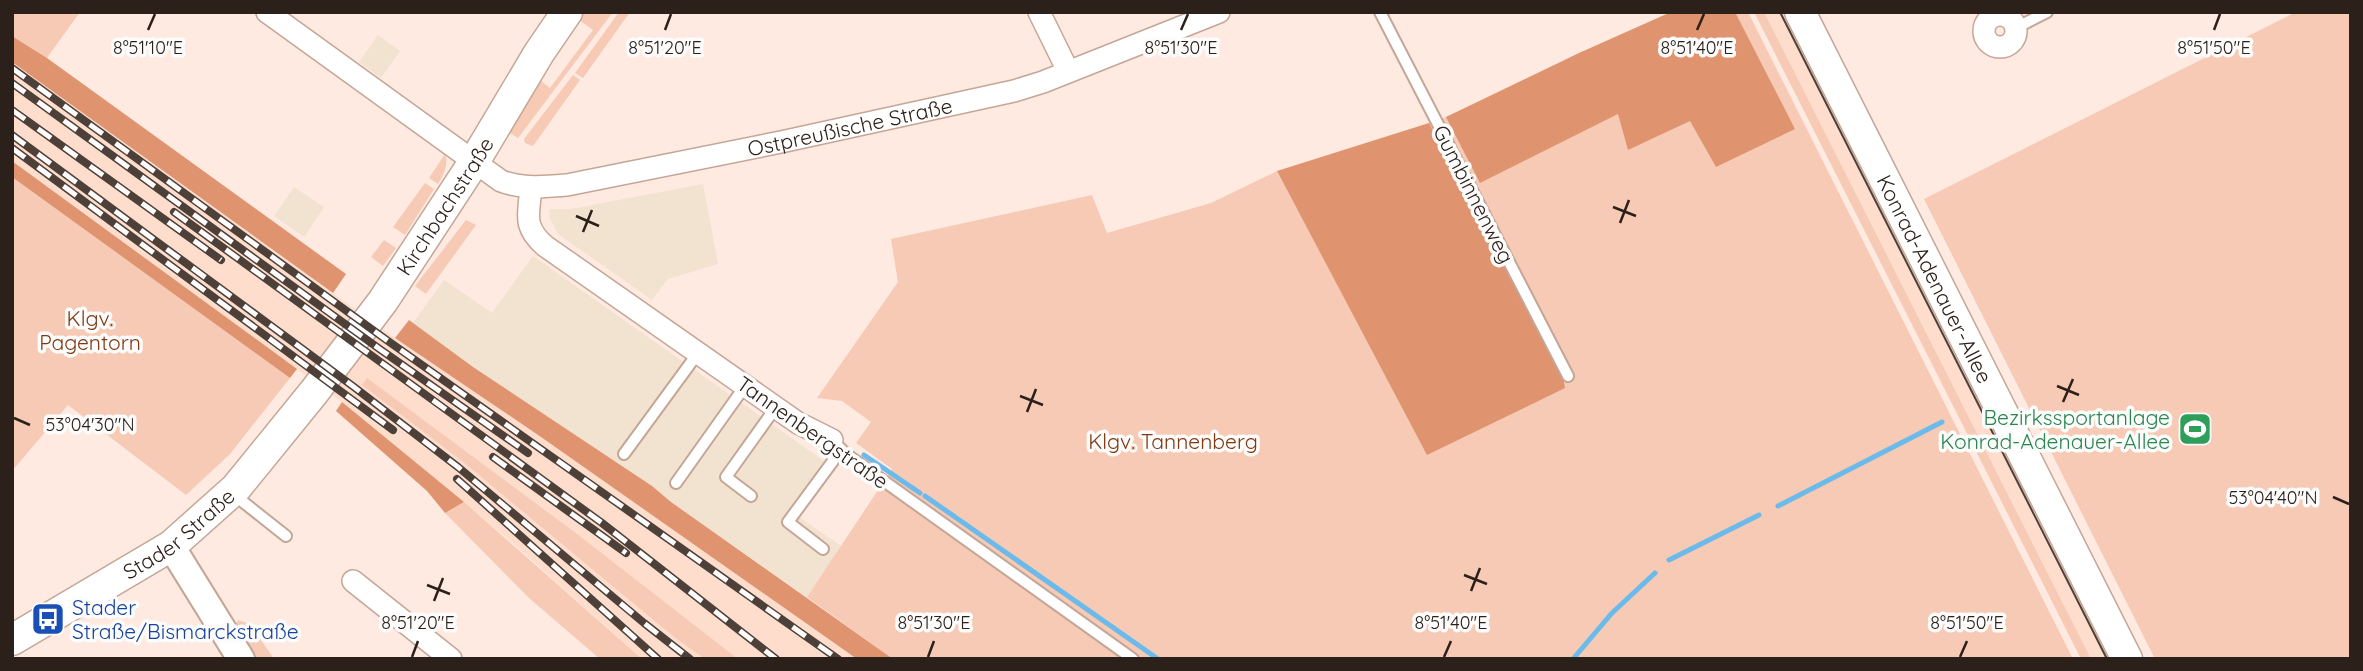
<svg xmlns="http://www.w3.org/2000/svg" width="2363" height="671" font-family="Quicksand,sans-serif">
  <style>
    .built { fill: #feddcd }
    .industrial { fill: #f2e2d0 }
    .green { fill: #f6cab4 }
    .forest { fill: #df946f }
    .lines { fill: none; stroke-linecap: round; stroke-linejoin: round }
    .stream { stroke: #6abbeb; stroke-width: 5 }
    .service-casing { stroke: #c5a696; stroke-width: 14 }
    .minor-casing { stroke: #c5a696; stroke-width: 24 }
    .tertiary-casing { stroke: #c5a696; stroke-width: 30 }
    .secondary-casing { stroke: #c5a696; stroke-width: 33 }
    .service { stroke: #fff; stroke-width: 10 }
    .minor { stroke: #fff; stroke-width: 21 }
    .tertiary { stroke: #fff; stroke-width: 26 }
    .secondary { stroke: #fff; stroke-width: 30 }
    .tram { stroke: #4d4039; stroke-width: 2 }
    .rail-casing { stroke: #4d4039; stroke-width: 8 }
    .rail { stroke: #fcfcfc; stroke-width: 5; stroke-dasharray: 16; stroke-linecap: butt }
    .ticks { fill: none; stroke: #2c201a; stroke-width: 2.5 }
    .labels { text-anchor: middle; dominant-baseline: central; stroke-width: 7; stroke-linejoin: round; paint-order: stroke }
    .street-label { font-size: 21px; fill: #2c201a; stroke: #fcfcfc }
    .park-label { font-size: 21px; fill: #7e3910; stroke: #fcfcfc }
    .leisure-label { font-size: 21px; fill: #27864d; stroke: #fcfcfc; text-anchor: end }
    .transit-label { font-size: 21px; fill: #164399; stroke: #fcfcfc; text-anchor: start }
    .ticks-label { font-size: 18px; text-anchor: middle; fill: #2c201a; stroke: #fcfcfc; stroke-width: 7; stroke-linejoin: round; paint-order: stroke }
  </style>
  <rect width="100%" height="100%" fill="#feeae0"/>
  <path class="built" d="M1764,12H1784L2111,659H2091Z
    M12,62L395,338L541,437L857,659H642L507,538L342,402L12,161Z"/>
  <path class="industrial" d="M378,35L400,51L381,78L359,62Z
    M703,184L718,264L668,279L652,300L558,234L549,216L550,209H571Z
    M294,187L324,207L304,237L274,216Z
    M533,256L824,461L789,510L841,546L807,597L671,502L652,486L473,367L413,323L444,280L492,313Z"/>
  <path class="green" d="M12,12H80L47,58L12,36Z
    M578,12H613L518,138L505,130L536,77L550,88L593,30L575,17Z
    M619,12H630L583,78L575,73Z
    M1673,12H1748L2073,659H893L807,597L892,469L856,443L871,422L842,401L817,398L898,282L891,239L1092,195L1107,233L1211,203L1277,171L1427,454L1563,376L1429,123L1446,117Z
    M1754,12H1764L2091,659H2081Z
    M2296,12H2351V659H2155L1924,199Z
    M573,75L580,80L533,146L525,143L524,139Z
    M445,154C449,165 443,175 438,184L429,178Z
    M12,177L290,378L230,454L186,495L68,405L12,471Z
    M425,183L434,189L405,235L393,227Z
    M466,220L476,225L426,294L415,286Z
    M384,240L396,248L383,266L371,257Z
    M367,378L577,534L738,659H705L674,637L462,461L362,385Z
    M464,502L642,659H600L529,598L445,513Z
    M238,620L250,624L274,659H255L235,627Z"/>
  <path class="forest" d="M1671,12H1735L1795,129L1716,167L1690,121L1628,150L1618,114L1480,183L1446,117L1579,53Z
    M12,36L47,58L346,274L333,293L12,62Z
    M1429,123L1563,377L1565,388L1427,455L1277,171Z
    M12,161L297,369L290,378L12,177Z
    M409,320L473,367L652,486L671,502L893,659H857L541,437L395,338Z
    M342,402L464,502L445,513L427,491L336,411Z"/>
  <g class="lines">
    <path class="stream" d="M864,455L920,493
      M925,496L1158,659
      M1778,506L1942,422
      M1669,560L1759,515
      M1573,659L1612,613L1655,573"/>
    <defs>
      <path id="service" d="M1380,12L1568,376
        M2016,28L2047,12
        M832,440L846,454L1133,659
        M624,454L698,353
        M676,483L745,386
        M233,494L286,536
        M751,496L726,477L776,407
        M823,549L788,522L833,461L832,440"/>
      <g id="minor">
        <path id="s1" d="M267,12L501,181C522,189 544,187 567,185L781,142L1014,91L1043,82L1219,12"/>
        <path d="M1039,12L1068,71"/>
        <circle cx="2000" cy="31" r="16"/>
        <path d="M531,187C529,214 522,226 545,246L798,423L832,440"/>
        <path d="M353,581L451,659"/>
      </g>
      <path id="tertiary" d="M171,546L241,659"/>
      <g id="secondary">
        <path id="s2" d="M1800,12L2127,659"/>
        <path id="s3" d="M12,640L171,546L236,488L314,392L383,301L474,162L539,53L567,12"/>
      </g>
    </defs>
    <use href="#service" class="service-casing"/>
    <use href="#minor" class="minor-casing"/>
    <use href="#tertiary" class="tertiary-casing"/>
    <use href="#secondary" class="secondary-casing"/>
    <use href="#service" class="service"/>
    <use href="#minor" class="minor"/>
    <use href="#tertiary" class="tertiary"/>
    <use href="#secondary" class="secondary"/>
    <path class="tram" d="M1780,12L2107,659"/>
    <defs>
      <path id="rail" d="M12,68L388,341L838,659
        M12,83L381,350L528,453
        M12,110L221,260
        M12,135L354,387L458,467L644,623L690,659
        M12,148L393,430
        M174,212L602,523L776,659
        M493,457L626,553
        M457,479L658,659"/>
    </defs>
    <use href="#rail" class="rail-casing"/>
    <use href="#rail" class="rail"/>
  </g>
  <path class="ticks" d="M148,30L155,14M665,30L671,14M1181,30L1188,14M1697,30L1704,14M2214,30L2220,14M1613,207L1636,216M576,216L599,226M1620,223L1629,200M583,232L592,210M2057,386L2079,395M1020,396L1043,405M2063,402L2073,379M1027,412L1036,389M14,418L30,425M2333,497L2349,504M1464,575L1487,584M427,585L450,594M1471,591L1480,568M434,601L443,578M412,657L418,641M928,657L934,641M1444,657L1451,641M1960,657L1967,641"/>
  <defs>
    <symbol id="stadium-square" viewBox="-11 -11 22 22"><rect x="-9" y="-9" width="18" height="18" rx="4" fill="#2e9e5b" stroke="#fcfcfc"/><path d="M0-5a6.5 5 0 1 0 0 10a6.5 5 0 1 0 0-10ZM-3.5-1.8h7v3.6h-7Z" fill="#fff"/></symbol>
    <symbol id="bus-square" viewBox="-11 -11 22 22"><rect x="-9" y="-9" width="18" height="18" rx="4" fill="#1a4fb4" stroke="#fcfcfc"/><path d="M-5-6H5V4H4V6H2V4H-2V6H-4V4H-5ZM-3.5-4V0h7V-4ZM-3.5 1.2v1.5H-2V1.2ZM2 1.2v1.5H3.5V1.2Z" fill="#fff"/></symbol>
  </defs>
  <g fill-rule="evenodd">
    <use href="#stadium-square" x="2176" y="410" width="38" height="38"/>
    <use href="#bus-square" x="29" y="600" width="38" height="38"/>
  </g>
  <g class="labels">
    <g class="street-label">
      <text stroke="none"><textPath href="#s1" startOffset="644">Ostpreußische Straße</textPath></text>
      <text transform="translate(1474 194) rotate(63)">Gumbinnenweg</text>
      <text stroke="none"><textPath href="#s3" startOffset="623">Kirchbachstraße</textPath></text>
      <text stroke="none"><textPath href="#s2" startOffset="299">Konrad-Adenauer-Allee</textPath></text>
      <text transform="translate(813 432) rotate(35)">Tannenbergstraße</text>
      <text stroke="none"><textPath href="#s3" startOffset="198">Stader Straße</textPath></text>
    </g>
    <g class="park-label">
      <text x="90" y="318">Klgv.<tspan x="90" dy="24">Pagentorn</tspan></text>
      <text x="1173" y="441">Klgv. Tannenberg</text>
    </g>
    <g class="leisure-label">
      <text x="2170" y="417">Bezirkssportanlage<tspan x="2170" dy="24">Konrad-Adenauer-Allee</tspan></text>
    </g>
    <g class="transit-label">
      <text x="72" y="607">Stader<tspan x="72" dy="24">Straße/Bismarckstraße</tspan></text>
    </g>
  </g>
  <g class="ticks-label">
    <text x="1181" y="54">8°51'30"E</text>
    <text x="148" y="54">8°51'10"E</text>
    <text x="665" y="54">8°51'20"E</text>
    <text x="1697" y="54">8°51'40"E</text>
    <text x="2214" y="54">8°51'50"E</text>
    <text x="90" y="431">53°04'30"N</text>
    <text x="2273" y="504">53°04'40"N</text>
    <text x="418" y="629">8°51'20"E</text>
    <text x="934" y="629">8°51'30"E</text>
    <text x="1451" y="629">8°51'40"E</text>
    <text x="1967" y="629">8°51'50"E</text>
  </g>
  <rect width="2363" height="671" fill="none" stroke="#2c201a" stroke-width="28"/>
</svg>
